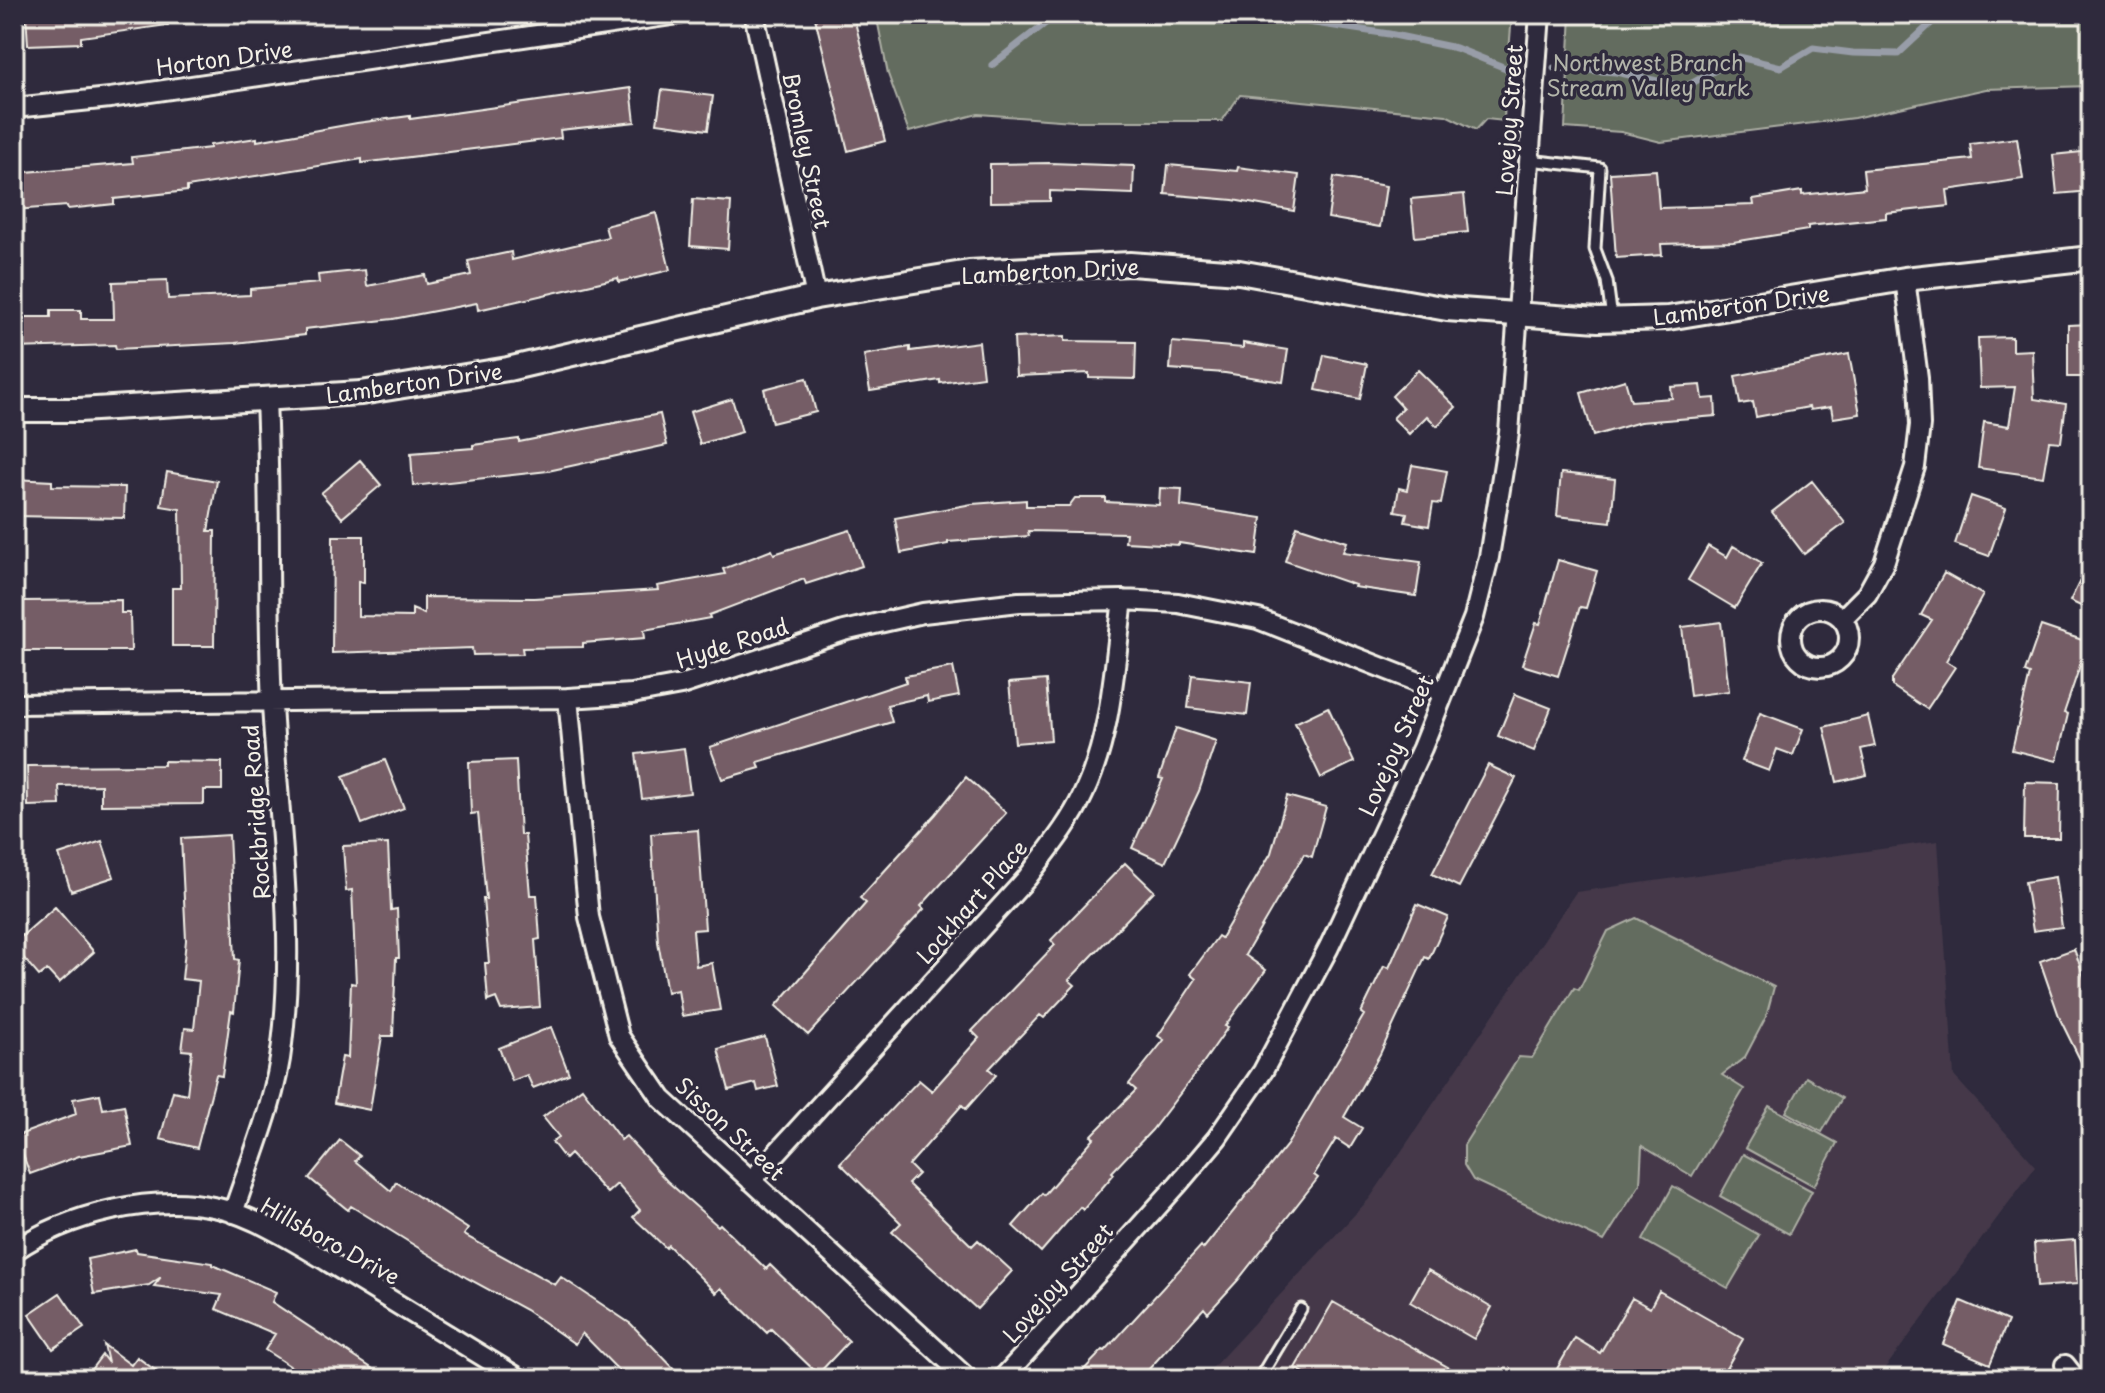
<svg xmlns="http://www.w3.org/2000/svg" width="2105" height="1393" font-family="'Playpen Sans',sans-serif">
  <style>
    .built { fill: #443949 }
    .green { fill: #646c5f; stroke: #acaea4; stroke-width: 2 }
    .lines { fill: none; stroke-linecap: round; stroke-linejoin: round }
    .stream { stroke: #989da8; stroke-width: 7 }
    .building { fill: #755d66; stroke: #f4f1e8; stroke-width: 2 }
    .service-casing { stroke: #f4f1e8; stroke-width: 15 }
    .minor-casing { stroke: #f4f1e8; stroke-width: 24 }
    .tertiary-casing { stroke: #f4f1e8; stroke-width: 28 }
    .service { stroke: #2f2a3d; stroke-width: 9 }
    .minor { stroke: #2f2a3d; stroke-width: 18 }
    .tertiary { stroke: #2f2a3d; stroke-width: 22 }
    .labels { text-anchor: middle; dominant-baseline: central; stroke-width: 7; stroke-linejoin: round; paint-order: stroke }
    .street-label { font-size: 22px; fill: #f4f1e8; stroke: #2f2a3d }
    .park-label { font-size: 22px; fill: #b3b5aa; stroke: #2f2a3d }
  </style>
  <rect width="100%" height="100%" fill="#2f2a3d"/>
  <filter id="ink" filterUnits="userSpaceOnUse"><feTurbulence type="fractalNoise" baseFrequency=".0125" numOctaves="2"/><feDisplacementMap in="SourceGraphic" scale="16" xChannelSelector="R" yChannelSelector="G"/><feConvolveMatrix kernelMatrix="1 2 1 2 8 2 1 2 1" color-interpolation-filters="sRGB"/></filter>
  <g filter="url(#ink)">
    <path class="built" d="M1938,841L1954,1076L2036,1166L1877,1379H1202L1370,1198L1576,892Z"/>
    <path class="green" d="M876,14H1512L1508,65L1515,88L1505,98L1504,121L1486,119L1476,130L1446,115L1240,95L1222,121H1073L978,114L909,132L888,74Z
      M1571,14H2091V86L1986,89L1854,118L1661,142L1621,132L1565,128Z
      M1636,918L1774,987L1766,1017L1745,1057L1722,1075L1744,1089L1692,1176L1642,1146L1640,1184L1604,1241L1473,1180L1464,1165V1145L1519,1057L1532,1058L1574,988L1579,990L1608,931Z
      M1806,1077L1842,1098L1822,1132L1786,1112Z
      M1769,1106L1837,1143L1814,1186L1745,1148Z
      M1743,1154L1812,1191L1789,1234L1720,1196Z
      M1673,1186L1759,1235L1728,1288L1643,1240Z"/>
    <g class="lines">
      <path class="stream" d="M1296,14L1308,22L1389,34L1456,48L1518,73
        M992,65L1057,14
        M1554,68L1616,72L1685,87L1739,57L1781,67L1813,48L1853,53L1898,54L1941,14"/>
    </g>
    <path class="building" d="M26,14H168V25L81,37V43L28,45Z
      M814,14H853L885,141L848,151Z
      M631,88L635,122L560,130L561,138L362,163V159L187,187V191L114,199V204L68,209L67,206L14,210V173L133,163L132,157L210,148V145L257,138V141L357,123L410,116V119Z
      M662,90L713,96L708,130L657,123Z
      M2017,138L2023,179L1947,190L1949,206L1886,213V218L1808,226V230L1733,242L1661,244L1662,255L1616,258L1610,173L1656,170L1659,208L1754,205L1753,199L1802,191V195L1865,188L1863,170L1972,159L1970,144Z
      M2091,151V191L2057,194L2053,155Z
      M1050,163L1134,166L1133,194L1050,191V201L990,202V164Z
      M1168,165L1237,171L1238,167L1299,175L1294,211L1233,200L1165,194Z
      M1334,177L1386,186L1380,227L1328,218Z
      M1464,194L1468,232L1415,237L1411,199Z
      M693,199L731,202L728,249L690,246Z
      M656,213L670,270L619,282L618,278L478,310L477,303L393,319L305,329V335L235,343L116,349L115,345L14,348V317H51V310H81V319H114L113,282L167,280L168,299L250,295V289L319,283L318,275L365,270L367,286L425,275L427,284L471,275L468,261L511,252L512,260L608,237L605,226Z
      M2091,324V377H2068V325Z
      M1065,336V341L1136,342L1135,379L1089,378V373L1016,376L1014,338Z
      M2012,337V351L2032,350L2034,399L2066,404L2061,442L2049,441L2043,477L1978,468L1984,422L2009,426L2015,387L1980,388L1978,338Z
      M979,342L983,377L940,383V380L870,391L864,355L910,347V351Z
      M1172,342L1243,348V343L1288,350L1283,382L1225,373L1170,369Z
      M1849,354L1860,414L1833,418L1831,407L1810,410L1809,407L1756,417L1753,402L1740,404L1735,376Z
      M1324,355L1367,364L1360,399L1316,390Z
      M1418,370L1456,407L1437,426L1427,416L1409,434L1393,418L1403,408L1392,396Z
      M807,378L816,412L772,423L764,389Z
      M1625,380L1631,401L1672,398L1671,387L1701,385L1703,399L1715,398L1716,416L1640,422L1593,436L1581,393Z
      M732,399L742,432L700,444L690,412Z
      M660,414L667,445L548,471L413,486L411,453L473,448V445L519,439V442Z
      M360,460L381,485L342,518L321,493Z
      M1412,465L1447,471L1441,504L1433,503L1429,526L1405,522L1407,513L1395,511L1399,488L1407,490Z
      M167,472L217,481L208,531H215L214,646H172V588H181L180,509L161,506Z
      M1561,473L1615,479L1611,522L1557,516Z
      M14,479L52,481V486L125,487L124,518L14,516Z
      M1812,481L1845,523L1804,554L1772,512Z
      M1160,488L1182,489L1181,506L1262,518L1257,555L1179,543V545L1125,542L1126,533L1028,531L1029,536L948,542V544L901,553L895,518L972,504L1026,500V506H1069L1075,498H1106V502L1159,505Z
      M1971,496L2006,508L1989,556L1955,544Z
      M1297,526L1347,542L1343,552L1421,562L1416,596L1354,587L1355,585L1285,561Z
      M850,530L862,566L806,584L804,579L709,615L710,618L644,630L645,638L583,643V647L522,648L523,654L473,655L472,648L332,653L333,536H364V583L358,582V616L412,617V609L424,614V597L534,598L658,590L657,586L725,574L723,569L772,550L774,554Z
      M1708,546L1727,557L1733,546L1762,563L1735,608L1688,580Z
      M2091,558V611L2070,601Z
      M1558,560L1597,571L1586,608L1580,607L1558,676L1522,665L1536,623L1540,624Z
      M1944,573L1983,595L1946,661L1955,667L1927,709L1892,686V679L1932,620L1921,615Z
      M121,600V613H130L131,651H22V601Z
      M1721,622L1729,691L1690,696L1682,627Z
      M2041,626L2088,642L2064,713L2068,714L2057,761L2012,750L2030,674L2025,672Z
      M953,667L959,696L928,702L927,696L887,705L892,722L758,762L760,768L722,779L710,747L906,682L905,676Z
      M1192,675L1251,682L1247,715L1188,708Z
      M1046,680L1051,740L1015,743L1009,683Z
      M1515,694L1551,708L1534,751L1498,736Z
      M1328,707L1354,762L1321,778L1295,723Z
      M1760,713L1803,729L1793,755L1777,749L1769,771L1742,761Z
      M1868,716L1875,746L1861,749L1867,775L1837,782L1824,727Z
      M1176,728L1216,741L1199,791L1165,863L1132,848L1163,779L1159,778Z
      M684,748L690,793L642,799L636,754Z
      M385,760L404,808L362,824L343,776Z
      M516,760L520,835H525L530,895H537L540,939L535,940L540,1007L501,1010L496,998L488,1001L485,963H489L483,899H486L478,813L471,814L469,762Z
      M164,761L222,762V790H204V804L101,805V785L59,786L60,805L28,806L27,766L164,765Z
      M1488,765L1516,778L1459,887L1432,874Z
      M966,777L1006,813L921,906L924,909L808,1035L776,1006L866,903L860,898L936,814Z
      M2025,782L2060,783L2059,838H2024Z
      M1287,796L1326,807L1312,857L1304,854L1245,955L1266,970L1225,1026L1228,1027L1198,1070L1152,1130L1112,1172L1114,1174L1083,1210L1080,1207L1041,1252L1013,1226L1042,1193L1044,1195L1094,1138L1091,1136L1136,1090L1129,1084L1164,1040L1158,1036L1196,979L1190,974L1218,936L1221,938L1271,853Z
      M698,830L705,929L693,930L696,966L712,963L720,1010L682,1016L678,990L667,992L658,942L651,834Z
      M229,835L235,959L239,960L234,1012L231,1011L222,1076L216,1075L197,1148L160,1139L173,1091L187,1094L192,1051L182,1050L185,1028L194,1029L199,981L182,979L186,940L181,838Z
      M102,841L114,877L71,891L59,855Z
      M388,844L391,910L397,909L399,958H396L393,1036H382L370,1110L334,1103L342,1057L348,1058L351,983L356,984L352,890L346,891L343,846Z
      M1125,863L1154,891L1069,980L1075,985L1044,1018L1040,1015L989,1069L996,1075L966,1109L962,1105L909,1165L918,1174L908,1184L972,1246L978,1240L1012,1271L977,1309L892,1232L901,1223L840,1163L919,1080L932,1091L979,1038L972,1031L1055,945L1051,940Z
      M2055,877L2062,927L2033,931L2025,882Z
      M1417,904L1448,917L1429,959L1425,957L1380,1054L1344,1117L1362,1128L1350,1148L1336,1139L1314,1175L1318,1178L1238,1280L1208,1313L1204,1308L1140,1379H1075L1103,1350L1105,1351L1201,1246L1203,1249L1287,1145L1364,1015L1361,1013L1384,966L1389,968Z
      M55,907L94,952L59,983L47,970L39,976L14,947V943Z
      M2074,949L2091,996V1082L2060,1019L2040,961Z
      M551,1027L569,1074L533,1088L527,1075L512,1081L499,1048Z
      M765,1037L778,1086L758,1091L756,1083L729,1090L718,1049Z
      M582,1088L621,1140L626,1136L667,1181L718,1226L720,1224L766,1269L770,1265L849,1341L818,1374L771,1329L767,1333L721,1288L716,1293L668,1245L666,1248L633,1217L640,1210L617,1184L607,1193L570,1154L565,1159L552,1142L559,1137L543,1117Z
      M100,1094L103,1109L124,1105L132,1146L79,1156L30,1174L16,1136L76,1114L73,1099Z
      M340,1140L360,1156L355,1161L391,1191L396,1182L468,1229L464,1235L555,1285L561,1277L631,1324L684,1379H627L582,1333L575,1344L526,1310L467,1278L351,1206L348,1210L309,1178Z
      M2075,1240L2077,1284L2037,1287L2034,1243Z
      M136,1249L137,1252L213,1263V1265L276,1292L272,1302L388,1379H310L265,1350L275,1334L216,1309L222,1295L154,1286L161,1277L149,1285L94,1294L87,1259Z
      M1428,1270L1492,1307L1474,1339L1410,1302Z
      M1659,1291L1743,1339L1720,1379H1551L1575,1338L1600,1353L1632,1298L1650,1308Z
      M60,1293L84,1328L53,1349L29,1314Z
      M1961,1301L2008,1321L1990,1364L1943,1344Z
      M1333,1302L1370,1323L1469,1379H1315L1295,1368Z
      M104,1345L131,1365L137,1357L167,1379H84L102,1355L108,1363Z"/>
    <g class="lines">
      <defs>
        <path id="service" d="M1529,160L1600,168L1595,249L1607,281L1612,319
          M1259,1379L1301,1309"/>
        <path id="minor" d="M754,14L816,297
          M14,108L110,98L679,14
          M1791 638a29 29 0 1 1 58 0a29 29 0 1 1-58 0Z
          M1842,619L1867,594L1884,563L1915,467L1920,425L1918,378L1905,279
          M568,698L589,917L619,1036L662,1099L968,1379
          M14,704L568,698L632,694L681,685L844,631L923,613L1019,602L1123,600L1178,603L1258,619L1444,692
          M751,1181L1027,878C1047,851 1069,825 1083,795C1112,735 1114,665 1123,600
          M233,1213C251,1159 276,1101 282,1044C296,931 278,817 272,704C267,603 271,502 266,401
          M14,1251C68,1214 153,1193 218,1208C261,1218 315,1254 353,1277C409,1311 464,1345 520,1379
          M2065,1365L2076,1379
          M1002,1379L1178,1184L1217,1138L1263,1071L1329,947L1422,748L1474,617L1489,557L1509,433L1540,14"/>
        <path id="tertiary" d="M14,410H79L361,393L508,369L816,297L969,272L1130,264L1239,272L1447,309L1598,320L1668,318L1905,279L2091,258"/>
      </defs>
      <use href="#service" class="service-casing"/>
      <use href="#minor" class="minor-casing"/>
      <use href="#tertiary" class="tertiary-casing"/>
      <use href="#service" class="service"/>
      <use href="#minor" class="minor"/>
      <use href="#tertiary" class="tertiary"/>
    </g>
  </g>
  <g class="labels">
    <g class="street-label">
      <text transform="translate(224 57) rotate(-8)">Horton Drive</text>
      <text transform="translate(1508 120) rotate(-86)">Lovejoy Street</text>
      <text transform="translate(808 150) rotate(78)">Bromley Street</text>
      <text transform="translate(1050 270) rotate(-3)">Lamberton Drive</text>
      <text transform="translate(1741 304) rotate(-8)">Lamberton Drive</text>
      <text transform="translate(414 382) rotate(-8)">Lamberton Drive</text>
      <text transform="translate(732 642) rotate(-18)">Hyde Road</text>
      <text transform="translate(1395 745) rotate(-66)">Lovejoy Street</text>
      <text transform="translate(255 812) rotate(-94)">Rockbridge Road</text>
      <text transform="translate(971 901) rotate(-49)">Lockhart Place</text>
      <text transform="translate(731 1128) rotate(43)">Sisson Street</text>
      <text transform="translate(331 1240) rotate(29)">Hillsboro Drive</text>
      <text transform="translate(1057 1282) rotate(-48)">Lovejoy Street</text>
    </g>
    <g class="park-label">
      <text x="1648" y="61">Northwest Branch<tspan x="1648" dy="25">Stream Valley Park</tspan></text>
    </g>
  </g>
  <rect width="2105" height="1393" fill="none" stroke="#2f2a3d" stroke-width="48"/>
  <rect x="24" y="24" width="2057" height="1345" fill="none" stroke="#f4f1e8" stroke-width="3" filter="url(#ink)"/>
</svg>
